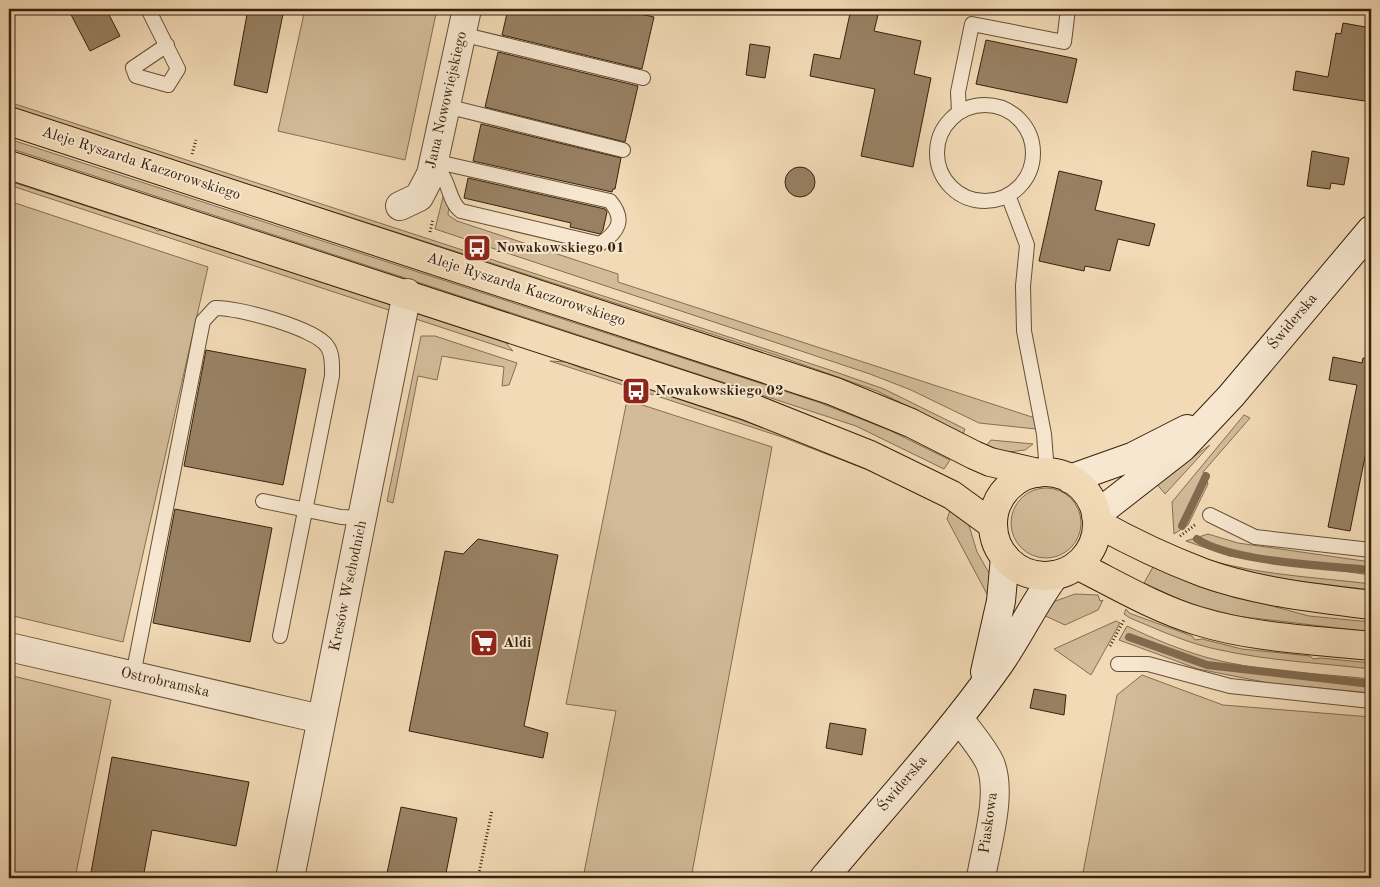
<svg xmlns="http://www.w3.org/2000/svg" width="1380" height="887" font-family="'Old Standard TT',serif">
  <style>
    .green { fill: #d2bb99; stroke: #846e52 }
    .lines { fill: none; stroke-linecap: round; stroke-linejoin: round }
    .stream { stroke: #816a4e; stroke-width: 8 }
    .building { fill: #988163; stroke: #37210a }
    .service-casing { stroke: #664f35; stroke-width: 16 }
    .minor-casing { stroke: #664f35; stroke-width: 30 }
    .secondary-casing { stroke: #37210a; stroke-width: 30 }
    .primary-casing { stroke: #37210a; stroke-width: 30 }
    .path { stroke: #37210a; stroke-width: 3; stroke-dasharray: 1 2.5; stroke-linecap: butt }
    .service { stroke: #f7e7d0; stroke-width: 14 }
    .minor { stroke: #f7e7d0; stroke-width: 28 }
    .secondary { stroke: #f7e7d0; stroke-width: 28 }
    .primary { stroke: #f2dab6; stroke-width: 28 }
    .labels { text-anchor: middle; dominant-baseline: central; stroke-width: 4; stroke-linejoin: round; paint-order: stroke }
    .street-label { font-size: 15px; fill: #37210a; stroke: #f7e7d0 }
    .poi-label { font-size: 15px; font-weight: bold; fill: #37210a; stroke: #f7e7d0; text-anchor: start }
  </style>
  <rect width="100%" height="100%" fill="#f2dab6"/>
  <filter id="stains"><feTurbulence type="fractalNoise" baseFrequency=".004" numOctaves="4"/><feColorMatrix values="0 0 0 0 .2 0 0 0 0 .09 0 0 0 0 .02 0 0 0 .5 -.17"/></filter>
  <radialGradient id="worn" r=".72"><stop offset=".6" stop-color="#630" stop-opacity="0"/><stop offset="1" stop-color="#630" stop-opacity=".3"/></radialGradient>
  <path class="green" d="M305,9H437L405,160L278,131Z
    M9,102L830,370L884,389L965,429L963,434L877,391L773,354L9,107Z
    M9,139L818,402L889,430L950,460L944,469L856,426L9,148Z
    M9,181L154,228L157,231L161,230L505,342L513,351L9,185Z
    M444,193L449,204L448,215L457,221L618,274V282L1035,418L1036,429L979,423L911,390L870,374L435,229Z
    M9,201L208,267L123,642L9,615Z
    M421,336H435L517,363L509,385L502,386L504,367L442,356L437,380L418,376L393,503L387,501Z
    M550,361L566,362L586,370L588,369L840,453L929,497H925L878,474L785,438Z
    M627,400L772,447L691,878H583L616,711L566,704Z
    M1244,415L1250,418L1203,472L1208,484L1188,525L1174,534L1172,502Z
    M991,440L1033,444L1025,450L1000,453L998,449L986,446Z
    M1210,445L1165,494L1156,483Z
    M1011 523a35 35 0 1 1 70 0a35 35 0 1 1-70 0Z
    M951,508L968,522L977,552L992,578L988,596L947,519Z
    M1208,534L1238,543L1371,562V575L1229,556L1186,541Z
    M1202,558C1258,575 1314,577 1371,584V590L1239,574Z
    M1153,567L1220,592L1309,616L1371,622V632L1237,616L1187,603L1144,583Z
    M1075,594L1098,595L1100,601L1103,600L1098,610L1065,625L1041,614L1050,603Z
    M1126,609L1129,613L1192,636L1195,640L1202,639L1242,649L1310,656L1313,659L1321,658L1371,663V669C1321,663 1270,661 1220,650C1189,644 1159,630 1130,618L1124,614Z
    M1116,621L1120,623L1091,675L1054,649Z
    M1127,626C1152,638 1178,649 1205,657C1258,672 1316,673 1371,679V693L1269,683L1198,669L1119,640Z
    M9,675L111,700L75,878H9Z
    M1142,675L1223,705L1371,717V878H1082L1117,695Z"/>
  <g class="lines">
    <path class="stream" d="M1182,526L1206,476
      M1197,539C1231,562 1329,566 1371,570
      M1129,637L1207,665L1371,684"/>
  </g>
  <path class="building" d="M68,9H106L120,36L90,51Z
    M248,9H284L267,93L234,85Z
    M508,9H618L654,17L642,69L502,35Z
    M851,9L878,15L874,31L921,41L914,74L931,78L913,167L861,156L875,89L810,76L814,54L840,59Z
    M1343,23L1371,28V102L1293,90L1296,71L1328,77L1336,33L1341,34Z
    M986,40L1077,59L1067,103L976,84Z
    M750,44L770,47L765,78L746,75Z
    M498,52L638,86L625,142L485,107Z
    M481,124L621,158L615,189H613L612,192L473,161Z
    M1312,151L1349,158L1344,185L1331,183L1330,189L1307,186Z
    M785 182a15 15 0 1 1 30 0a15 15 0 1 1-30 0Z
    M1059,171L1102,181L1095,210L1155,224L1149,246L1118,239L1110,271L1085,266L1084,271L1039,261Z
    M468,178L605,209L607,212L603,230L600,234L570,227L571,223L464,198Z
    M206,350L306,369L283,485L184,466Z
    M1333,357L1362,363L1363,358L1371,359V443L1368,442L1350,531L1328,527L1357,385L1329,380Z
    M175,509L272,528L250,642L153,623Z
    M478,539L558,555L524,726L548,733L543,758L409,731L445,551L463,554Z
    M1034,689L1066,695L1064,715L1030,708Z
    M830,723L866,729L862,755L826,748Z
    M112,757L249,782L236,846L152,830L143,878H90Z
    M401,807L457,818L445,878H386Z"/>
  <g class="lines">
    <defs>
      <path id="service" d="M148,9L178,69L168,85L136,76L133,68L167,45
        M461,34L643,78
        M937 153a48 48 0 1 1 96 0a48 48 0 1 1-96 0Z
        M446,106L623,150
        M959,112L958,92L972,24L1064,42L1068,9
        M433,165C451,178 447,201 461,211L600,244C618,232 626,220 610,201L433,161
        M1008,195L1027,245L1023,286L1024,331L1044,434L1047,472
        M263,501L341,517L363,518
        M1210,515L1255,537L1371,550
        M1118,664H1148L1230,686L1371,701
        M133,675L203,321L215,308C236,307 315,328 327,346C333,354 332,366 332,376L280,636"/>
      <path id="minor" d="M400,206L419,197L431,174L467,9
        M9,647L321,719
        M959,718C969,733 983,748 990,763C1003,794 986,846 981,878
        M290,878L407,293"/>
      <path id="secondary" d="M1070,479L1132,457L1187,429
        M1096,515L1182,448L1231,396L1371,230
        M985,672L1001,601L1005,557
        M824,878C883,807 947,738 1000,663C1020,634 1034,603 1055,575"/>
      <path id="primary" d="M9,121L833,391L911,423L974,455L990,462L1038,473
        M9,165L747,406L870,455L952,495L993,525
        M993 524a52 52 0 1 1 104 0a52 52 0 1 1-104 0Z
        M1097,523C1131,542 1167,559 1204,573C1257,592 1315,598 1371,605
        M1077,565C1117,585 1155,608 1198,621C1253,638 1314,640 1371,646"/>
    </defs>
    <use href="#service" class="service-casing"/>
    <use href="#minor" class="minor-casing"/>
    <use href="#secondary" class="secondary-casing"/>
    <use href="#primary" class="primary-casing"/>
    <path class="path" d="M192,154L196,140
      M430,232L433,219
      M1180,536L1195,525
      M1110,646L1124,620
      M478,878L492,810"/>
    <use href="#service" class="service"/>
    <use href="#minor" class="minor"/>
    <use href="#secondary" class="secondary"/>
    <use href="#primary" class="primary"/>
  </g>
  <defs>
    <symbol id="bus-square" viewBox="-11 -11 22 22"><rect x="-9" y="-9" width="18" height="18" rx="4" fill="#8f2418" stroke="#f7e7d0"/><path d="M-5-6H5V4H4V6H2V4H-2V6H-4V4H-5ZM-3.5-4V0h7V-4ZM-3.5 1.2v1.5H-2V1.2ZM2 1.2v1.5H3.5V1.2Z" fill="#fff"/></symbol>
    <symbol id="supermarket-square" viewBox="-11 -11 22 22"><rect x="-9" y="-9" width="18" height="18" rx="4" fill="#8f2418" stroke="#f7e7d0"/><path d="M-6-5.5h2.5l.6 2H6L4.5 2H-2.5L-4.4-4H-6ZM-1.5 3.2a1.3 1.3 0 1 0 .1 0ZM3 3.2a1.3 1.3 0 1 0 .1 0Z" fill="#fff"/></symbol>
  </defs>
  <g fill-rule="evenodd">
    <use href="#bus-square" x="461" y="232" width="32" height="32"/>
    <use href="#bus-square" x="620" y="375" width="32" height="32"/>
    <use href="#supermarket-square" x="468" y="627" width="32" height="32"/>
  </g>
  <g class="labels">
    <g class="street-label">
      <text transform="translate(447 100) rotate(-77)">Jana Nowowiejskiego</text>
      <text transform="translate(141 164) rotate(18)">Aleje Ryszarda Kaczorowskiego</text>
      <text transform="translate(526 290) rotate(18)">Aleje Ryszarda Kaczorowskiego</text>
      <text transform="translate(1293 322) rotate(-50)">Świderska</text>
      <text transform="translate(349 586) rotate(-78)">Kresów Wschodnich</text>
      <text transform="translate(165 683) rotate(13)">Ostrobramska</text>
      <text transform="translate(903 784) rotate(-50)">Świderska</text>
      <text transform="translate(989 823) rotate(-82)">Piaskowa</text>
    </g>
    <g class="poi-label">
      <text x="496" y="248">Nowakowskiego 01</text>
      <text x="655" y="391">Nowakowskiego 02</text>
      <text x="503" y="643">Aldi</text>
    </g>
  </g>
  <rect width="1380" height="887" fill="none" stroke="#f2dab6" stroke-width="30"/>
  <rect x="10" y="10" width="1360" height="867" fill="none" stroke="#37210a" stroke-width="2.5"/>
  <rect x="15" y="15" width="1350" height="857" fill="none" stroke="#37210a"/>
  <rect width="100%" height="100%" filter="url(#stains)"/>
  <rect width="100%" height="100%" fill="url(#worn)"/>
</svg>
